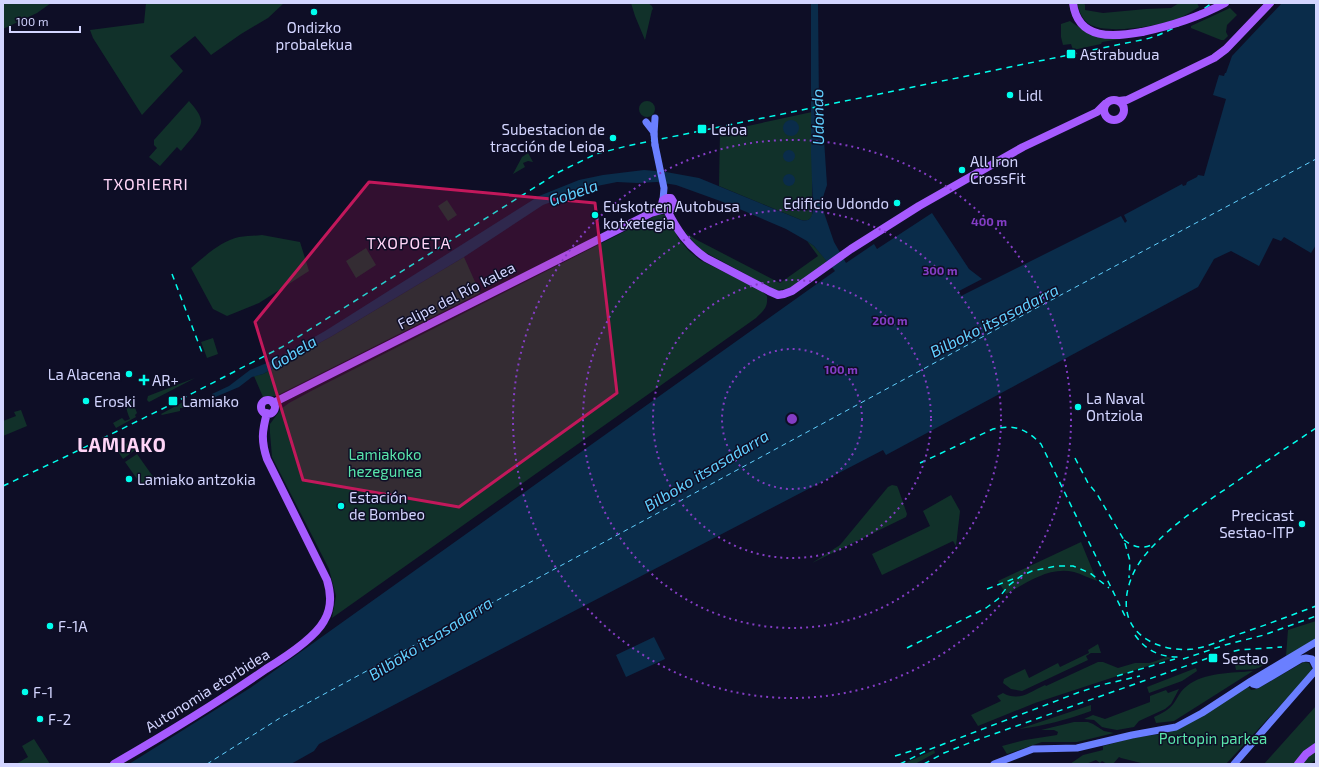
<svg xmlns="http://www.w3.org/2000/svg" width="1319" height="767" font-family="'Exo 2',sans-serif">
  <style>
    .green { fill: #11312a }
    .water { fill: #0a2c4a }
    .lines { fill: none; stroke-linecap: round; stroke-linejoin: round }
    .ferry { stroke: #61d0ff; stroke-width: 1; stroke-dasharray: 5 4; stroke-linecap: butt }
    .secondary { stroke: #6a7fff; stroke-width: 7 }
    .primary { stroke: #a65aff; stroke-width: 8 }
    .rail { stroke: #00feed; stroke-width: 1.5; stroke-dasharray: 6 5; stroke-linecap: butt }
    .secondary-bridge { stroke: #6a7fff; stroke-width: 7 }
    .primary-bridge { stroke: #a65aff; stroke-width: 8 }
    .marked { fill: #c2185b; fill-opacity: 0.2; stroke: #c2185b; stroke-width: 3; stroke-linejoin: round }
    .ring { fill: none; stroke: #843dc5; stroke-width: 2; stroke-dasharray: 2 4 }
    .poi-dot { fill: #00feed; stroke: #0e0e26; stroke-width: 1.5 }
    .labels { text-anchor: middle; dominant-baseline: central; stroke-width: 3; stroke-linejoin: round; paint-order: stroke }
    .poi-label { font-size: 15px; fill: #d3d5ff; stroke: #0e0e26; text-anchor: start }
    .street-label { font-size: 15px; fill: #d3d5ff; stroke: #0e0e26 }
    .park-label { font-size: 15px; fill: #59e5ab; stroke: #0e0e26 }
    .water-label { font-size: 16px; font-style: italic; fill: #61d0ff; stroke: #0e0e26 }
    .neighbourhood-label { font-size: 16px; letter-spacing: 1px; fill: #ffd5f7; stroke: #0e0e26 }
    .district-label { font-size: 19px; font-weight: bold; letter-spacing: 1px; fill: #ffd5f7; stroke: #0e0e26 }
    .centre { fill: #843dc5; stroke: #0e0e26; stroke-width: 2 }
    .ring-label { font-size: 12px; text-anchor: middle; font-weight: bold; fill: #843dc5; stroke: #0e0e26; stroke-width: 3; stroke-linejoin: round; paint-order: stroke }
  </style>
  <rect width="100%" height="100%" fill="#0e0e26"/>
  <path class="green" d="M3,3H51L37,13L3,29Z
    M146,3H284L268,18L241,34L211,55L195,36L170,56L183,71L142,115L93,38L90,30L144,23Z
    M631,3H648L652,6L653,9L652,10L645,40L635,16Z
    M1077,3H1084L1085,5V10L1103,13L1146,9L1171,8L1179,3H1197L1199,7C1192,11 1185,16 1177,19C1158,26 1107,35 1089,24C1082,19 1079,11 1077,3Z
    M1230,8L1237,15L1227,25L1226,32L1228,36L1224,40H1221L1191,28V26Z
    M1070,21L1077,26L1081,28L1133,37L1102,42L1101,44L1073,50L1071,44L1063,45L1061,37V24Z
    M639 109a8 8 0 1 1 16 0a8 8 0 1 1-16 0Z
    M189,101C193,106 200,113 201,120C203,128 186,144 181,151L177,147L160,166L149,157L157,148L154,145V140Z
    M812,112V216C809,221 807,221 801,220L719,186L720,132Z
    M528,153L533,162L528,161L523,163L525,167L513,174L522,157Z
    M447,200L457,215L448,221L438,206Z
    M659,214L666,215L670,220L678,238L689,251L700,260L762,291L767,296C768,308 764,310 756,318L332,618L336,596L329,569L272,457L270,433V424L281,409L289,403L313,390Z
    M683,227L688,234L695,239L780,283L818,256L807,241L814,246L828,262C812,274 795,291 775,290L701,250L689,237Z
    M262,235L300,242L309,271L259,303L227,316L213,309L191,268C205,256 221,241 239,237C247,236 254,236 262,235Z
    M366,248L376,265L356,278L346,261Z
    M464,257L480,293L276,396L263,397L254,376L263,374L332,336Z
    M213,338L218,354L207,358L201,342Z
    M195,378L151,401L149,402L147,400L148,396Z
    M131,397L137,413L135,415L136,417L116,428L113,423L122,418L125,421L130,419C127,412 123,402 131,397Z
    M185,401L188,408H180V411L162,415L161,414Z
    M21,410L27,426L3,436V421L16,416L14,412Z
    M129,442L135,450L123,459L117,450Z
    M137,454L154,478L142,486L125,462Z
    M892,485L897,486L898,488L907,514L906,517L812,563L840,545L888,487Z
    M951,495L960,511L956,546L953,541L882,575L872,554L930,526L923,511Z
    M1081,542L1097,581C1089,578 1081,574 1074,572C1049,566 1027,583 1006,594L998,581Z
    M1316,621V642L1286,656L1288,630Z
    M1098,644L1101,653H1091L1086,656L1088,660L1022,691L1011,689L1003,683L1004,679L1025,669L1029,678L1058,663L1060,667L1089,653L1088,650Z
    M1167,657L1172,658L1035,703L978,726L971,715L1001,701L997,696L1003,693C1019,702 1030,692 1045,685L1046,686L1098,662H1103L1118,668L1135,663H1150Z
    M1270,658C1259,672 1253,669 1236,670L1234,660Z
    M1304,662L1309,663L1312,669L1311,672L1226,764H1145L1121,758L1119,757L1113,764H1107L1102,761L1100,763L1096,760L1086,764H1070L1083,755L1103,750V746L1133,738L1160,734L1177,728L1248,686L1251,690L1257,689Z
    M1196,668L1197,671L1182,681L1149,693L1147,687Z
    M1253,671L1174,721L1156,723L1154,717C1161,714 1169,710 1174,703C1178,697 1181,690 1187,686C1204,672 1233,673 1253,671Z
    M1179,689L1171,704L1165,709L1139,721L1134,727L1117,730L1106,728L1102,727L1094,720L1084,719L1093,715L1105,719L1150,702V696L1166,690L1168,693Z
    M1091,705V711C1066,720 1044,726 1019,729Z
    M1316,706V760L1310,764H1264Z
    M1074,722H1088L1093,724L1104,731L1114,733L1077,742H1042L1007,754L1002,746L1025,740L1057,735L1058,732L1054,730H1041Z
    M34,739L50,764H16L28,757L22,746Z
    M934,750L935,753L915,764H903Z"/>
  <path class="water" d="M811,3H818L819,109H822L827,185L822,200V207L834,242L846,263L874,244L877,249L932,213L969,269L982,279L959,291L961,296L1121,216L1125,223L1127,221L1124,215L1182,184L1183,186L1186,185L1187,182L1197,177L1198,175L1204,176L1226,99L1213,95L1219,75L1224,76L1225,73H1226L1232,56L1282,3H1316V245L1311,253L1284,237L1281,241L1273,238L1259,266L1231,251L1214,259L1198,287L886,455L883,450L319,744L314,751L291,764H129L250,688L835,271L814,246L807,241L786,229L723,202L676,185L657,182L637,183L617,182L592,187L543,205L464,257L332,336L263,374L252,377L239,387L213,398L212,394L229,386L250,370L274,360L325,331L539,196L579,180L603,175L644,170L666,172L699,178L801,220C810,222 812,218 813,209L811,153Z
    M783 128a8 8 0 1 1 16 0a8 8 0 1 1-16 0Z
    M783 156a6 6 0 1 1 12 0a6 6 0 1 1-12 0Z
    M783 180a6 6 0 1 1 12 0a6 6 0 1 1-12 0Z
    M654,637L665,659L626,677L616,655Z"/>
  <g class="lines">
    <path class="ferry" d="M207,764L280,718L997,329L1316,159"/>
    <path class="secondary" d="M646,122L653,131
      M654,134L655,118
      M655,145L664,188L663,200
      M1251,681L1253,684L1257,685L1301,659L1306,658L1312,659L1316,667
      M994,764L1033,749L1077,748L1132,735L1176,727L1202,713L1251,681L1316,642
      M1234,764L1316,670"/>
    <path class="primary" d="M1073,3C1078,41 1114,37 1142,32
      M1104 110a10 10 0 1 1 20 0a10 10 0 1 1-20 0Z
      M1119,101L1127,100L1214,58L1226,49L1270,3
      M667,210C677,230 687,245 706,258L769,291L778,295L784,294L792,291L851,249L919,206L1023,147L1097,112L1105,104
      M261 407a7 7 0 1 1 14 0a7 7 0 1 1-14 0Z
      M273,403L651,213L665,209L671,210L674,207V203L671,198H667L663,200L662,204L665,209
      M114,764C166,734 217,703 266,669C284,658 314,639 324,621C332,608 331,593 327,580L267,459C261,441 262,431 267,413
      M1298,764L1306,754L1316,747"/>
    <path class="rail" d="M172,274L203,355
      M1316,428C1288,447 1260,465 1233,484C1202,505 1170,525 1146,554C1132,570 1122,595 1128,616C1136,642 1168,652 1193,649C1207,647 1220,641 1233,636C1261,627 1289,616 1316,606
      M1075,458L1088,483L1097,494L1124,540L1130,561L1129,578
      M920,463L993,429C1015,424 1026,429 1041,444L1125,616
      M3,486L67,456L162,409L282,347L559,172L596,154L627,146L1146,39C1172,32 1191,18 1212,3
      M1124,540C1133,547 1143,550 1153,544
      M987,589L1013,579
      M1135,635C1146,651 1162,658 1181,657
      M907,648L986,608L998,599L1008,586L1021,576L1032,571L1056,566H1073L1090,573L1109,588
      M1183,659L1225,645L1264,635L1316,616
      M1117,676L1175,659
      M895,756L924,747
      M900,764L928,750L1077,693L1101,685L1140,676
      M924,764L944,753L974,741L1214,656L1239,650L1282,647"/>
    <path class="secondary-bridge" d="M654,134L655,145"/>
    <path class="primary-bridge" d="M1142,32C1171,26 1199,17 1225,3"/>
  </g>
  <path class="marked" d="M369,182L595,203L617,393L459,507L303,480L255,322Z"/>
  <g class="ring">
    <circle cx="792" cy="419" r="70"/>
    <circle cx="792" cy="419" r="139"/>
    <circle cx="792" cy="419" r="209"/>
    <circle cx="792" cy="419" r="279"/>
  </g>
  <g class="poi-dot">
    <circle cx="314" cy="12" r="4"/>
    <rect x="1066" y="49" width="10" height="10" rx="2"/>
    <circle cx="1010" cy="95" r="4"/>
    <rect x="697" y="124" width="10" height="10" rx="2"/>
    <circle cx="613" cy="138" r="4"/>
    <circle cx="962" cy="170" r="4"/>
    <circle cx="897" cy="203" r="4"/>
    <circle cx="595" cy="215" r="4"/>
    <circle cx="129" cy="374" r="4"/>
    <path d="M142 374h4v4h4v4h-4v4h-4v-4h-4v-4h4z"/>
    <circle cx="86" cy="401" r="4"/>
    <rect x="168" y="396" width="10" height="10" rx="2"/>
    <circle cx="1078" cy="407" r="4"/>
    <circle cx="129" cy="479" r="4"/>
    <circle cx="341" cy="506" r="4"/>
    <circle cx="1302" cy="524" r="4"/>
    <circle cx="50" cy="626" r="4"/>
    <rect x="1208" y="653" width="10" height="10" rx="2"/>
    <circle cx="25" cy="692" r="4"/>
    <circle cx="40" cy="719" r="4"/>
  </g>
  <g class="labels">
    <g class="poi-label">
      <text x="314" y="27" text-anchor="middle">Ondizko<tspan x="314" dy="17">probalekua</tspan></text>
      <text x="1080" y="54">Astrabudua</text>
      <text x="1018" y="95">Lidl</text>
      <text x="605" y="129" text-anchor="end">Subestacion de<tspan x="605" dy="17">tracción de Leioa</tspan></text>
      <text x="711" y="129">Leioa</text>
      <text x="970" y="161">All Iron<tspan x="970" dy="17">CrossFit</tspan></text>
      <text x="889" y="203" text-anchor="end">Edificio Udondo</text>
      <text x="603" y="206">Euskotren Autobusa<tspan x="603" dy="17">kotxetegia</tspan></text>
      <text x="121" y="374" text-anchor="end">La Alacena</text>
      <text x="152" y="380">AR+</text>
      <text x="1086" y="398">La Naval<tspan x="1086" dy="17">Ontziola</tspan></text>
      <text x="94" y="401">Eroski</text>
      <text x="182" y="401">Lamiako</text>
      <text x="137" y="479">Lamiako antzokia</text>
      <text x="349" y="497">Estación<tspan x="349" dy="17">de Bombeo</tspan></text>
      <text x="1294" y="515" text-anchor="end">Precicast<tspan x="1294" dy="17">Sestao-ITP</tspan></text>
      <text x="58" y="626">F-1A</text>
      <text x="1222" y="658">Sestao</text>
      <text x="33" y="692">F-1</text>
      <text x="48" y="719">F-2</text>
    </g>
    <g class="street-label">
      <text transform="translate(456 295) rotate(-27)">Felipe del Río kalea</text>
      <text transform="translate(207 690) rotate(-32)">Autonomia etorbidea</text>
    </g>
    <g class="park-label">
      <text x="385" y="454">Lamiakoko<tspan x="385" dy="17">hezegunea</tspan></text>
      <text x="1213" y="738">Portopin parkea</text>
    </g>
    <g class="water-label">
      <text transform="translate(817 117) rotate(-91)">Udondo</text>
      <text transform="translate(573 192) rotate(-19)">Gobela</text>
      <text transform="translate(994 320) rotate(-27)">Bilboko itsasadarra</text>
      <text transform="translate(293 352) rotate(-31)">Gobela</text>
      <text transform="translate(706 470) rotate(-31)">Bilboko itsasadarra</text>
      <text transform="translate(430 638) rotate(-32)">Bilboko itsasadarra</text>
    </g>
    <g class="neighbourhood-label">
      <text x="146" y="183">TXORIERRI</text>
      <text x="409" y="242">TXOPOETA</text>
    </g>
    <g class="district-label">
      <text x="122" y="444">LAMIAKO</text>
    </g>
  </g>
  <circle cx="792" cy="419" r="6" class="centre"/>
  <g class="ring-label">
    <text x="989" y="226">400 m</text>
    <text x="940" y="275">300 m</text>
    <text x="890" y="325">200 m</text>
    <text x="841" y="374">100 m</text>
  </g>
  <rect width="1319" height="767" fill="none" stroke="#d3d5ff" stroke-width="8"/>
  <path d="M10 26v6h70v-6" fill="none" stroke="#d3d5ff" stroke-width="2"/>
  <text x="16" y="26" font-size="12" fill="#d3d5ff" stroke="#0e0e26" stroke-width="3" paint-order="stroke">100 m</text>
</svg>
